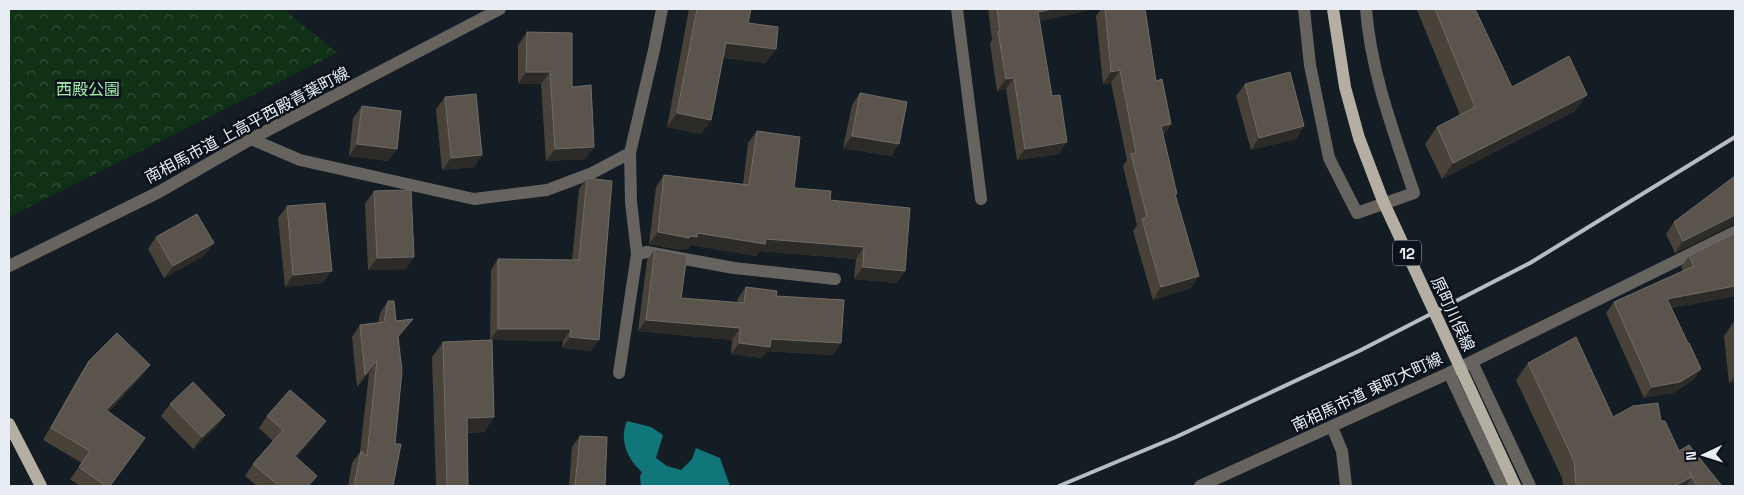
<svg xmlns="http://www.w3.org/2000/svg" width="1744" height="495" font-family="'Space Grotesk','Noto Sans JP',sans-serif">
  <style>
    .park { fill: url(#park-crowns) }
    .water { fill: #10767a }
    .lines { fill: none; stroke-linecap: round; stroke-linejoin: round }
    .minor { stroke: #67635e; stroke-width: 12 }
    .tertiary { stroke: #67635e; stroke-width: 12 }
    .primary { stroke: #b5aea3; stroke-width: 12 }
    .rail { stroke: #b6bcc2; stroke-width: 4 }
    .primary-bridge { stroke: #b5aea3; stroke-width: 12 }
    .wall { fill: #494239 }
    .shaded-wall { fill: #2d2b28 }
    .building { fill: #5a544d; stroke: #706c67 }
    .labels { text-anchor: middle; dominant-baseline: central; stroke-width: 5; stroke-linejoin: round; paint-order: stroke }
    .shield { fill: #0c121b; stroke: #a6abb2; stroke-width: 1 }
    .shield-label { font-size: 15px; font-weight: bold; fill: #e8edf3 }
    .park-label { font-size: 16px; fill: #a2ebab; stroke: #0c121b }
    .street-label { font-size: 16px; fill: #e8edf3; stroke: #0c121b }
  </style>
  <defs>
    <pattern id="park-crowns" width="20" height="18" patternUnits="userSpaceOnUse" patternTransform="scale(1.25)"><rect width="20" height="18" fill="#113117"/><path d="M2 6a3 3 0 1 1 6 0M12 15a3 3 0 1 1 6 0" fill="none" stroke="#344f39"/></pattern>
  </defs>
  <rect width="100%" height="100%" fill="#141c24"/>
  <path class="park" d="M9,9H284L337,53L9,217Z"/>
  <path class="water" d="M627,421L651,427L663,435L656,458L667,466L681,470L692,459L696,448L720,458L730,486H641L640,476L642,472C627,459 619,439 627,421Z"/>
  <g class="lines">
    <path class="minor" d="M957,9L981,199
      M1304,9L1310,65L1329,158L1357,213L1414,193C1394,133 1371,73 1366,9
      M251,139L300,160L474,199L547,190L592,173L630,153
      M637,254L647,252L734,268L835,279
      M1472,362L1530,486
      M619,373L637,254L631,202L630,153L654,50L662,9
      M1449,373L1502,486
      M1332,427L1342,451L1346,486
      M1200,486L1449,373L1735,232"/>
    <path class="tertiary" d="M9,266L159,192L251,139L500,9"/>
    <path class="primary" d="M9,424L41,486"/>
    <path class="rail" d="M1059,486L1176,437L1359,351L1530,263L1735,137"/>
    <path class="primary-bridge" d="M1333,9L1345,87L1359,138L1383,201L1515,486"/>
  </g>
  <path class="wall" d="M689,9H751L748,23L766,63L723,58L711,120L701,134L667,127Z
    M988,9H1090L1089,10L1040,21L1059,154L1017,160L1006,89L997,91L990,43L992,40Z
    M1101,9H1145L1156,81L1171,124L1163,136L1175,196L1191,288L1153,300L1133,231L1137,225L1123,166L1127,160L1111,83L1103,84L1096,16Z
    M1418,9H1475L1512,87L1575,111L1442,179L1425,144L1437,127L1460,115L1417,10Z
    M527,32L572,87L586,159L546,161L541,84H518V45Z
    M1245,84L1304,126L1296,139L1251,150L1236,96Z
    M860,93L899,144L891,156L843,148L852,105Z
    M445,97L482,155L474,167L442,170L436,109Z
    M362,106L397,149L388,161L349,156L353,118Z
    M757,131L794,188L830,200L905,271L896,283L854,279L856,259L760,251L756,256L691,245L688,249H682L681,250L649,244L656,187L664,175L743,184L748,143Z
    M1735,176V225H1732L1675,253L1666,234L1674,222Z
    M587,178L591,351L562,348L563,341L492,340L494,417L484,432L467,433L468,486H436L432,357L443,342L490,340L491,270L498,259L572,260L579,189Z
    M374,191L406,269L368,270L365,204Z
    M287,206L323,283L285,287L278,218Z
    M1735,233V296L1671,308L1688,343L1701,369L1693,380L1673,393L1644,398L1606,313L1614,302L1683,271L1681,267L1689,256Z
    M156,237L205,255L164,278L148,249Z
    M655,249L681,298L737,303L738,298L746,287L776,296L833,355L767,351L762,358L731,354L732,340L638,331L647,260Z
    M388,301L396,321L413,319L398,338L393,486H348L352,463L360,452L369,373L357,387L352,337L360,325L378,323L380,313Z
    M1735,320V382L1729,383L1724,336Z
    M89,361L141,377L108,412L110,486H80L70,479L82,463L43,440L81,373Z
    M1528,363L1613,417L1661,421L1679,451L1722,486H1563L1562,478L1516,380Z
    M170,404L225,415L216,427L193,449L161,416Z
    M267,416L317,433L296,457L310,486H257L245,476L253,464L273,441L259,428Z
    M580,436L605,486H569L572,447Z"/>
  <path class="shaded-wall" d="M1053,9H1090L1089,10L1030,24L1038,12Z
    M726,43L776,49L766,63L716,57Z
    M1120,70L1111,83L1103,84L1111,72Z
    M526,72H550L541,84H518Z
    M1014,78L1006,89L997,91L1006,79Z
    M1587,95L1575,111L1442,179L1453,163Z
    M677,113L711,120L701,134L667,127Z
    M1171,124L1163,136L1161,126Z
    M1304,126L1296,139L1251,150L1259,138Z
    M852,136L899,144L891,156L843,148Z
    M1067,142L1059,154L1017,160L1025,149Z
    M357,144L397,149L388,161L349,156Z
    M594,147L586,159L546,161L555,149Z
    M482,155L474,167L442,170L451,158Z
    M1735,215V225H1732L1675,253L1683,241Z
    M658,232L689,236L697,233L864,247L856,259L760,251L756,256L691,245L688,249H682L681,250L649,244Z
    M214,243L205,255L164,278L173,266Z
    M414,257L406,269L368,270L377,258Z
    M863,267L905,271L896,283L854,279Z
    M332,271L323,283L285,287L293,275Z
    M1199,276L1191,288L1153,300L1161,287Z
    M1735,286V296L1659,310L1667,299Z
    M413,319L404,331L390,348L398,336Z
    M646,320L740,328L732,340L638,331Z
    M498,329H571L563,341L490,340Z
    M570,337L599,340L591,351L562,348Z
    M771,339L841,343L833,355L767,351L762,358L731,354L739,343Z
    M377,360L369,373L357,387L365,375Z
    M150,365L141,377L97,422L106,410Z
    M1701,369L1693,380L1673,393L1644,398L1652,387Z
    M1735,375V382L1729,383Z
    M225,415L216,427L193,449L202,437Z
    M494,417L484,432L456,433L467,418Z
    M326,421L317,433L287,469L295,456Z
    M1692,477L1686,486H1674Z"/>
  <path class="building" d="M697,9H751L748,23L778,27L776,49L726,43L711,120L677,113Z
    M997,9H1053L1038,12L1052,96L1060,95L1067,142L1025,149L1014,78L1006,79L998,31H1000Z
    M1105,9H1145L1156,81L1162,79L1171,124L1161,126L1177,194H1175L1199,276L1161,287L1142,219L1147,217L1131,154L1136,153L1120,70L1111,72Z
    M1435,9H1475L1512,87L1569,56L1587,95L1453,163L1437,127L1475,107Z
    M527,32L572,33V87L591,85L594,147L555,149L550,72H526Z
    M1290,72L1304,126L1259,138L1245,84Z
    M860,93L907,102L899,144L852,136Z
    M476,94L482,155L451,158L445,97Z
    M362,106L401,111L397,149L357,144Z
    M757,131L800,137L794,188L831,191L830,200L910,208L905,271L863,267L864,247L766,239L765,244L697,233V237L689,236V238L658,232L664,175L749,185Z
    M1735,176V215L1683,241L1674,222Z
    M587,178L612,181L599,340L570,337L571,329H498V259L579,260Z
    M411,190L414,257L377,258L374,191Z
    M325,203L332,271L293,275L287,206Z
    M197,214L214,243L173,266L156,237Z
    M1735,233V286L1667,299L1688,343H1689L1701,369L1680,382L1652,387L1614,302L1694,266L1689,256Z
    M655,249L687,255L681,298L744,303L746,287L777,291L776,296L844,300L841,343L771,339L770,347L739,343L740,328L646,320Z
    M388,301H394L396,321L413,319L398,336L402,371L395,444H401L393,486H354L361,451L367,456L377,360L365,375L360,325L384,322Z
    M117,333L150,365L106,410L145,438L110,486H106L79,467L90,451L51,428L89,361Z
    M1576,337L1613,417L1633,406L1658,403L1661,421H1665L1679,451L1689,445L1722,486H1697L1689,471L1692,477L1674,486H1576L1574,461L1528,363Z
    M492,340L494,417L467,418L468,486H447L443,342Z
    M193,382L225,415L202,437L170,404Z
    M290,390L326,421L295,456L317,476L308,486H279L253,464L283,430L267,416Z
    M580,436L607,437L605,486H575Z"/>
  <g class="labels">
    <rect class="shield" x="1393" y="240.5" width="28" height="25" rx="4"/>
    <g class="shield-label">
      <text x="1407" y="253">12</text>
    </g>
    <g class="park-label">
      <text x="88" y="89">西殿公園</text>
    </g>
    <g class="street-label">
      <text transform="translate(247 125) rotate(-28)">南相馬市道 上高平西殿青葉町線</text>
      <text transform="translate(1453 314) rotate(65)">原町川俣線</text>
      <text transform="translate(1367 392) rotate(-25)">南相馬市道 東町大町線</text>
    </g>
  </g>
  <rect width="1744" height="495" fill="none" stroke="#e8edf3" stroke-width="20"/>
  <g transform="translate(1704 455) rotate(266)" stroke="#0c121b" stroke-width="4" paint-order="stroke">
  <path d="M0-4L9 19L0 12L-9 19Z" fill="#e8edf3"/>
  <text y="-8" font-size="14" font-weight="bold" text-anchor="middle" fill="#e8edf3">N</text>
  </g>
</svg>
